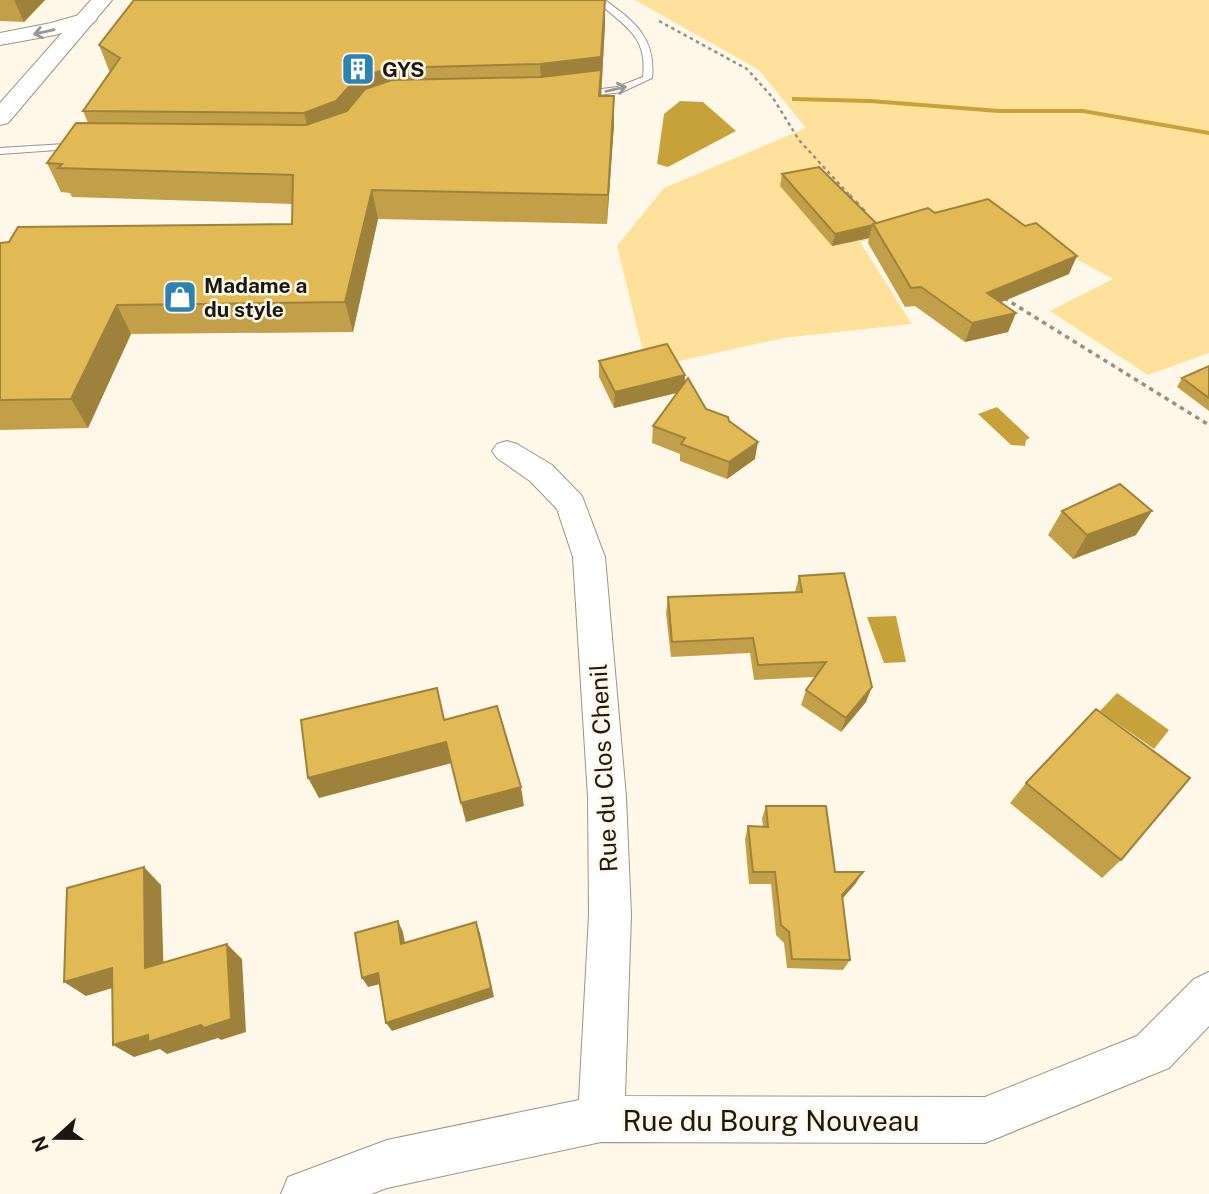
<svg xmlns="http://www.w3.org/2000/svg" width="1209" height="1194" font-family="'Public Sans',sans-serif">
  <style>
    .green { fill: #fee19b }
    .water { fill: #c7a13a }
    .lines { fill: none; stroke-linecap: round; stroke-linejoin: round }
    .stream { fill: #c7a13a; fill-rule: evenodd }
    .service-casing { stroke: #9c9582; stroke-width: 2 }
    .minor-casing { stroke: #9c9582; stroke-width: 2 }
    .tertiary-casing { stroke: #9c9582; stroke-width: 2 }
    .secondary-casing { stroke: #9c9582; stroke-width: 2 }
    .path-far1 { stroke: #969185; stroke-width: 2.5; stroke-dasharray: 3.5 3.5; stroke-linecap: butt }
    .path { stroke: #969185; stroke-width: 3.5; stroke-dasharray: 4.5 4.5; stroke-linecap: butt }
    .service { fill: #fff; fill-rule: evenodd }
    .minor { fill: #fff; fill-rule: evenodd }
    .tertiary { fill: #fff; fill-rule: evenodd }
    .secondary { fill: #fff; fill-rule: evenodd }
    .wall { fill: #c2a04a }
    .shaded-wall { fill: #9e823c }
    .building { fill: #e1ba56; stroke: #9e823c; stroke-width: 2 }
    .oneway { stroke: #989793 }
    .labels { text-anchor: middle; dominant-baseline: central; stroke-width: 5; stroke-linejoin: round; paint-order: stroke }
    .far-poi-label { font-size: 21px; font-weight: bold; fill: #1a1810; stroke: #fff8e8; text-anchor: start }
    .street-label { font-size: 24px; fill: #1a1810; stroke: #fff8e8 }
    .near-street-label { font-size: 28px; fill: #1a1810; stroke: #fff8e8 }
  </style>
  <rect width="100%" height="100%" fill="#fff8e8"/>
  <path class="green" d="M635,0H1209V353L1148,375L1050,311L1113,279L985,209L860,242L912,324L783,338L647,368L617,246L664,188L806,128L759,70Z"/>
  <path class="water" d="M680,101L703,102L736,131L668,167L657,164L664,114Z
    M997,407L1030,438L1026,440L1025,446L1011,445L978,414Z
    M896,616L906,662L884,663L867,617Z
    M1117,693L1169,730L1154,749L1100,711Z"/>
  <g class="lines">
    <path class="stream" d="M792,97L870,99L999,109H1083L1209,131V135L1083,113H999L870,103L795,101H792Z"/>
    <defs>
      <path id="service" d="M596,0H605C635,22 656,38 652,78L622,92L582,97L579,96V92L617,87L643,77C648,33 622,26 596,0Z
        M81,143L86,146L85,148L0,154V148Z"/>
      <path id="minor" d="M507,441L517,444L552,465L582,496L605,557L626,797L631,915L625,1096L985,1097L1137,1036L1194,979L1209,972V1026L1169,1068L985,1143L601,1142L387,1188L371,1194H281L288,1177L387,1140L579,1100L589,915L588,797L573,557L557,509L530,481L497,458L492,451L497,444Z"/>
      <path id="tertiary" d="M86,13L93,15L97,19L93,23L55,35L0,45V33L51,23Z"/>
      <path id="secondary" d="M91,0H112L8,123L0,125V103Z"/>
    </defs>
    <use href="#service" class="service-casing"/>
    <use href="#minor" class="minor-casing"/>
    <use href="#tertiary" class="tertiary-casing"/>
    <use href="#secondary" class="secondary-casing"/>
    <path class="path-far1" d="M659,21L747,69L773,98L799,140L851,197"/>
    <path class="path" d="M849,195L867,214
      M1004,298L1209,425"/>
    <use href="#service" class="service"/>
    <use href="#minor" class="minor"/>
    <use href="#tertiary" class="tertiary"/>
    <use href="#secondary" class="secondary"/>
  </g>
  <path class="wall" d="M0,0H45L24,22L0,21Z
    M605,0V24L601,96L614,124L607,224L378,219L353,332L131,334L88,428L0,430V243L292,224L293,204L72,197L70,193L61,192L47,163L88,123L83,111L110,73L99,45Z
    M782,174L876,223L935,213L1069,274L1001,302L1016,313L1008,332L965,342L915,306L905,307L868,243L869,238L832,246L780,186Z
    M599,361L685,375V381L706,409L729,421L755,459L727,479L680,461V454L652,443L653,426L677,393L614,408L599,377Z
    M1209,366V411L1177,387L1182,378Z
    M1062,511L1136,535L1073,559L1048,535Z
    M799,576L866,702L841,732L801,705L806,690L815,677L754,680L750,653L671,657L666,613L668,597L795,592Z
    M1026,783L1121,860L1102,878L1010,803Z
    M766,806L835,872L856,883L842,899L850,960L843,970L787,968L784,943L776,935L771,884H749L745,839L748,826L763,827L762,818Z"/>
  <path class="shaded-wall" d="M14,0H45L24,22Z
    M605,0V24L601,98L542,93L540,64Z
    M389,68L394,98L312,142L304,113L356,79Z
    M614,96V124L607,224L608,195Z
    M372,190L378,219L353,332L345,302Z
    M872,226L869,238L832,246L835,234Z
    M1077,256L1069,274L980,311L987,293Z
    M117,305L131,334L88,428L71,399Z
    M1016,313L1008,332L965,342L972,323Z
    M685,375L684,391L614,408L615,392Z
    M758,442L755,459L727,479L729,462Z
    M1152,511L1136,535L1073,559L1087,535Z
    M872,687L866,702L841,732L846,718Z
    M446,742L452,763L319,798L308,778Z
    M521,787L524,806L466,822L461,803Z
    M144,867L161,885L164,982L145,968Z
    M863,872L856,883L836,906L842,895Z
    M398,921L403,932L407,954L401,944Z
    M476,922L480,933L494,997L392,1031L386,1023Z
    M227,944L242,959L246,1032L221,1040L218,1038L167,1054L160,1049L134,1057L113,1045Z
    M112,968L132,982L86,996L64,982Z
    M378,973L384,983L368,987L362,978Z"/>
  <path class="building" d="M134,0H605L601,57L540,64L389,68L356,79L336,101L304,113L83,111L120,58L99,45Z
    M601,70L599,96H614L608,195L372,190L345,302L117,305L71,399L0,400V243L9,242L18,227L292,224L293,175L58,168L62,164L47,163L76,123L306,125L347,111L365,89L392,80L541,77Z
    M819,167L876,223L873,224V225L835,234L782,174Z
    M988,199L1025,226L1036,223L1077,256L987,293L1016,313L972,323L921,287L911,288L873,224L928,208L935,213Z
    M667,344L685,375L615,392L599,361Z
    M1209,366V398L1182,378Z
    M688,378L706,409L728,417L729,421L758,442L729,462L681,444L685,438L653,426Z
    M1120,484L1152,511L1087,535L1062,511Z
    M844,573L872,687L846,718L806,690L826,662L758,665L753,638L672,642L668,597L802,592L799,576Z
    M437,688L444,720L497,706L521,787L461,803L446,742L308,778L301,720Z
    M1096,709L1190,778L1121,860L1026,783Z
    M766,806H826L835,872H863L842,895L850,960L792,959L789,932L781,925L775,872H753L748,826L768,827Z
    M144,867L145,968L227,944L231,1019L204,1028L201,1025L148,1042V1035L113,1045L112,968L64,982L67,888Z
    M398,921L401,944L476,922L491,988L386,1023L378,973L362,978L355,933Z"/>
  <defs><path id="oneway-shaft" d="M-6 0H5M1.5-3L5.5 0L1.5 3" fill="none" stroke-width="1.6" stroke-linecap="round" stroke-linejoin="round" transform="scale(1.75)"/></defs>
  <g class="oneway">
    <use href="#oneway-shaft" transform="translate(44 32) rotate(167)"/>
    <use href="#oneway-shaft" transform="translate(616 89) rotate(-13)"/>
  </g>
  <defs>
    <symbol id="building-square" viewBox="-11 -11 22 22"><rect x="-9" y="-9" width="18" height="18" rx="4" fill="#2e82b2" stroke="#fff8e8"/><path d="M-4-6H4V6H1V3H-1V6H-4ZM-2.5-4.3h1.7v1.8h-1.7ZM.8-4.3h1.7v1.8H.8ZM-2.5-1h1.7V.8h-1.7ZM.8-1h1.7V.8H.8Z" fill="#fff"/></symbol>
    <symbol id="shop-square" viewBox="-11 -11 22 22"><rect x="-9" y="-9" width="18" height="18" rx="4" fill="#2e82b2" stroke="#fff8e8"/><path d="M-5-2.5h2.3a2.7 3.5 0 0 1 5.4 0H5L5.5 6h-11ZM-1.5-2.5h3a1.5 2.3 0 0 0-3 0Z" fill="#fff"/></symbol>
  </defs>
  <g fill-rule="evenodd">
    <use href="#building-square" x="339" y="50" width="38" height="38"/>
    <use href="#shop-square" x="161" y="278" width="38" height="38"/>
  </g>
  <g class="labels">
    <g class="far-poi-label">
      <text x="382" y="69">GYS</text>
      <text x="204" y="285">Madame a<tspan x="204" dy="24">du style</tspan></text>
    </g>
    <g class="street-label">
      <text transform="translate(603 768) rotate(-93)">Rue du Clos Chenil</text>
    </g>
    <g class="near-street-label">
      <text x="771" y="1120">Rue du Bourg Nouveau</text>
    </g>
  </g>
  <g transform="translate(56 1138) rotate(249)" stroke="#fff8e8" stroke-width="5" paint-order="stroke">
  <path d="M0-5L12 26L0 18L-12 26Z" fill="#1a1810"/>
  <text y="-10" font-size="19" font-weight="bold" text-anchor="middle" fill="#1a1810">N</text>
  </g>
</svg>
